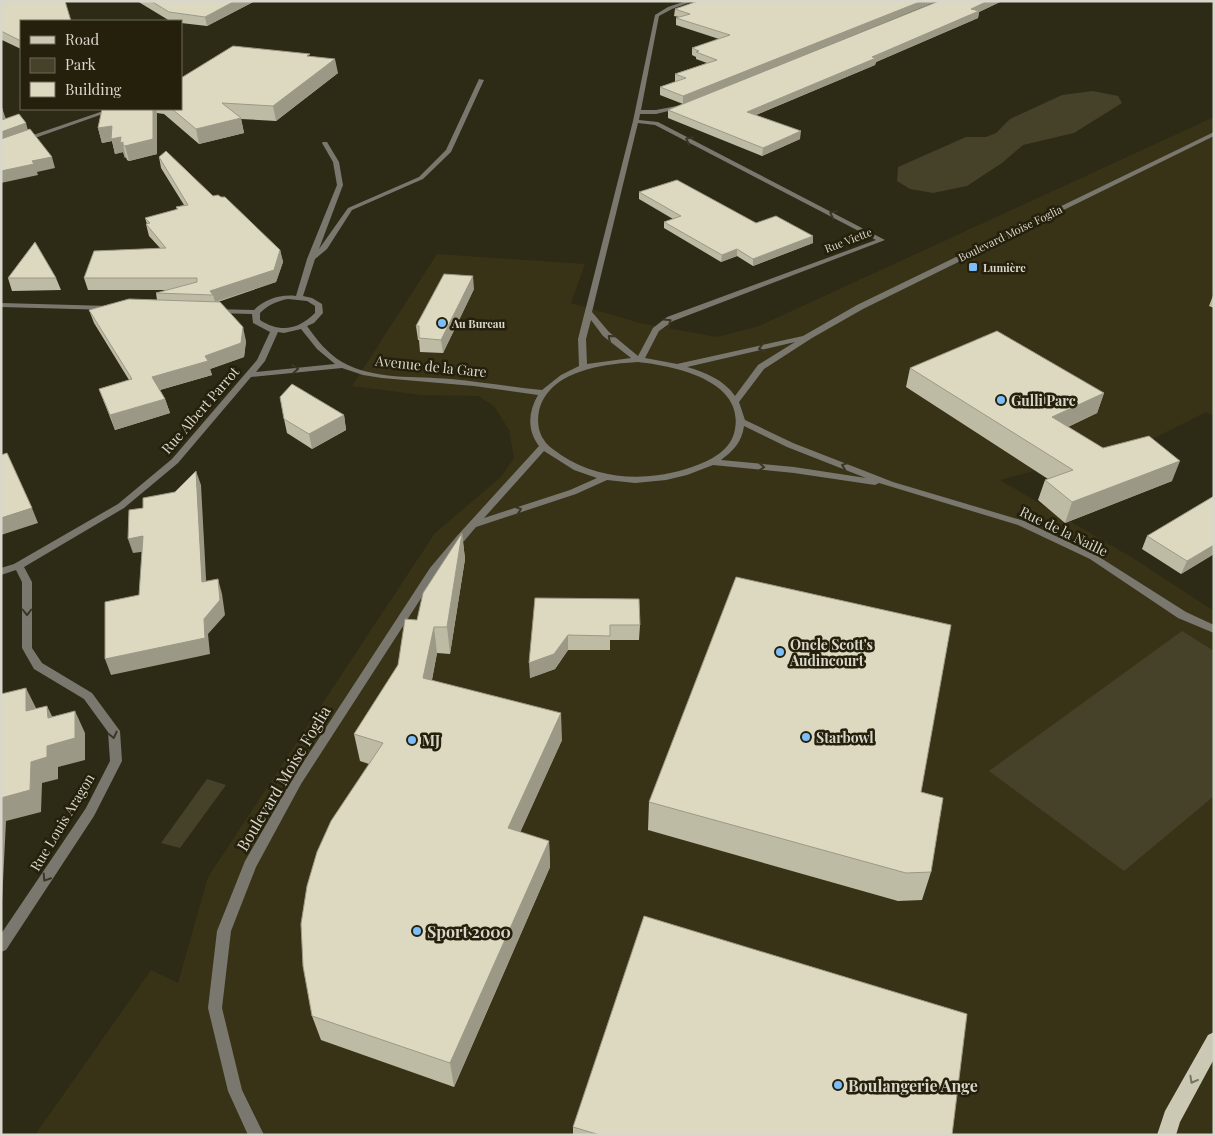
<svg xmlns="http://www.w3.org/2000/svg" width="1215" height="1136" font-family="'Playfair Display',serif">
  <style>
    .built { fill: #383317 }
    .green { fill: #464229 }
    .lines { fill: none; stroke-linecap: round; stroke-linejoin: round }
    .street { fill: #7a786e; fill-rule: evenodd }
    .primary { fill: #cbc8b3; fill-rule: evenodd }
    .wall { fill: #bebba5 }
    .shaded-wall { fill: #9b9886 }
    .building { fill: #ddd9c0; stroke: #9b9886 }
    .oneway { stroke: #3a3624 }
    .oneway2 { stroke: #787460 }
    .poi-dot { fill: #7cbef9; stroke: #24200c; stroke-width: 2 }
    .labels { text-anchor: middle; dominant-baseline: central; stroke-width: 5; stroke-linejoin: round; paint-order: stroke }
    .far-street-label { font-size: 11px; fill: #d9d7cb; stroke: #24200c }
    .far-poi-label { font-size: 11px; font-weight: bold; fill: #d9d7cb; stroke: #24200c; text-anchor: start }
    .street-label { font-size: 14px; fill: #d9d7cb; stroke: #24200c }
    .poi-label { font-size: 14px; font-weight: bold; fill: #d9d7cb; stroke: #24200c; text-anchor: start }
    .near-street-label { font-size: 16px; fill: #d9d7cb; stroke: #24200c }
    .near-poi-label { font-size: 16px; font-weight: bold; fill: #d9d7cb; stroke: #24200c; text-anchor: start }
  </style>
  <rect width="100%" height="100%" fill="#2d2a16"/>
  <path class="built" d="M1214,117V416L1206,412L1154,438L1000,480L1136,560L1214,611V1135H35L151,970L178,983L208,877L435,533L501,477L514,458L509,430L494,406L478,396L421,395L352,386L437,254L585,264L571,303L640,323L717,337L759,326Z"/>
  <path class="green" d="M1093,91L1118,96L1122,103L1074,133L1023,145L1002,163L967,186L933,193L910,189L897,181L898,167L966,137H986L996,133L1010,119L1062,95Z
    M1182,631L1214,651V796L1124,871L989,771Z
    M207,779L226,785L180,848L161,843Z"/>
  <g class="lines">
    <path class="street" d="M686,1H693L672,9L659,16L641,110H656L682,105L685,107L656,114H640L639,120L658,122L885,240L673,321L659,331L645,358L677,364L803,336L857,305L1214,132V136L863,309L812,338L764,369L739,402L745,420L793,443L893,482L1024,521L1096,555L1186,612L1214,625V633L1178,618L1090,559L1018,525L879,483L875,485L794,473L713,465L687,475L666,480L635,483L607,480L576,494L476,527L438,572L301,784L256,867L231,931L222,1008L242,1090L264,1135H248L228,1091L208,1008L217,931L245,861L293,778L430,568L457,536L539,446C527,430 528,412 538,395L474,386L382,378L363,375L342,368L251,377L178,463L124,508L24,567L32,582V648L42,663L92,693L120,731L122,761L94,816L6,950L1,952V934L86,808L110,761L108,732L84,699L34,669L22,648V582L16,570L1,575V568L14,564L118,504L172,459L257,360L270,332L253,323L252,314L214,313L210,311L214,309L254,310C265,299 281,294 296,296L307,259L337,185L333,162L322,143L323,142H327L339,162L343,185L319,249L348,208L419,177L446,150L479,79L484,80L451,152L423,179L352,210L327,249L315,259L303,296L312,298L322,304L323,313L314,323L307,326C317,340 327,353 342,362C373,380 416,376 451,379C481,382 512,387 542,390L561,375L579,366L578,339L633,121L655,15L668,7ZM638,123L655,125L876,240L667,317L653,328L638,356L609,332L592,312ZM288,299L307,301L315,306V313C298,330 280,333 260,320V313C268,305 277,301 288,299ZM591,320L603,336L631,358L587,364L586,339ZM301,329L317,349L335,364L256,372L265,361L278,332L284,333ZM795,342L758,365L735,396C724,380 705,372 687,367ZM638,362C674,366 744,380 735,429C732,450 710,461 692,467C649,482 600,481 561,455C555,450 548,447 544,440C538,432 537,420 539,411C549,370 604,364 638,362ZM744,426L787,447L866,478L794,467L721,460C733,451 742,442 744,426ZM544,451L574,470L597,478L570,490L484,518Z
      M109,109H117L1,150V146Z
      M1,303L110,306L114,308L110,310L1,307Z"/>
    <path class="primary" d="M1214,1032V1059L1180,1122L1176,1135H1157L1165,1111L1208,1035Z"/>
  </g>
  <path class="wall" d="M1,1L65,3L21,21V49L2,40Z
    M137,1H255L207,26L181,23V21H170Z
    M695,1H937L683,104L660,95V87L675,82V74L707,63L696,59V57L692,55V48L719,39L676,25V18L679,17L674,16L675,9L696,2Z
    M939,1H1002L979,12L978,18L876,62L875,65L756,115L800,139L762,156L668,118V110Z
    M310,56L338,73L276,121L241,119L244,133L199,144L164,114L157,113V154L129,161L127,160L126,157L125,158L123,152L115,154L112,141L102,143L98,128L102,109H181Z
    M159,157L213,196L280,250L283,262L276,282L218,302L246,341L244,357L210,369L212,375L160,390L165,399L170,413L115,430L99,389L129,380L94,323L89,310L157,300L156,293L167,290H88L84,278L160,248L149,236L146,224H147L145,218L177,210L176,207L184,205L161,168Z
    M639,192L756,223L813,236V243L753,266L737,256L721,262L664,228V222L673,219L639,199Z
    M8,278H56L61,290L12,291Z
    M474,289L443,353L420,352L419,340H418L416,326Z
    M1214,293V308L1209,306Z
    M910,368L1104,393L1097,413L1068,427L1103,448L1172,481L1065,523L1038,500L1045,480L1048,479L906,387Z
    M344,415L346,430L312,449L287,433L284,419Z
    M462,533L465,559L450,654L437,653L432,680L562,740L520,832L549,841L550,867L454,1087L321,1040L312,1016L369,764L360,761L354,734L398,665L417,620Z
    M1147,536L1214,554L1181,574L1142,549Z
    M535,598L640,625L639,640H610V650H568L555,669L530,678Z
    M921,792L931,872L922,900L898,901L648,830L649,802Z
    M573,1127L952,1135H573Z"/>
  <path class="shaded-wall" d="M235,1H255L207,26L205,17Z
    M922,1H937L683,104V96Z
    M988,1H1002L979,12L978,18L876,62L875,65L746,119L747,112Z
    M335,59L338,73L276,121L273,106Z
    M2,108L6,119L26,123L29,134L1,144Z
    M153,109H156L157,113V154L129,161L125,146Z
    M241,118L244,133L199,144L196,129Z
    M112,126L121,137L123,142V145L126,157L125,158L123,152L115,154L112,141L102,143L98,128Z
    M801,131L800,139L762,156L763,148Z
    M52,157L55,168L37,172L38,175L1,183V171L32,161Z
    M813,236V243L753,266V259Z
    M737,249V256L721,262L722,255Z
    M280,250L283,262L276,282L215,302L213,295L210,291Z
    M473,276L474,289L443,353L441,340Z
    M243,327L246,341L244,357L210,369L212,375L156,391L152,377L205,356Z
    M1104,393L1097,413L1046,437L1052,417Z
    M165,399L170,413L115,430L110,415Z
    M344,415L346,430L312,449L309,434Z
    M1180,461L1172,481L1065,523L1072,502Z
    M196,471L201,485L207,597L202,582Z
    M32,508L38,523L1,535V518Z
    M462,533L465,559L450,654L447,627Z
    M143,536L148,551L133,553L128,539Z
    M1214,545V554L1181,574L1187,561Z
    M218,579L222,594L225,615L208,634L210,654L111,675L105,659L204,619Z
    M434,627L437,653L427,704L423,678Z
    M568,635V650L555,669L530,678L529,663Z
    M26,688L37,710L26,711Z
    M47,706L58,728L48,718Z
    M75,711L85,733V760L58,767V779L42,783L41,812L6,821L2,902H1V798L31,762L47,746Z
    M561,713L562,740L510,855L508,828Z
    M549,841L550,867L454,1087L450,1063Z"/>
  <path class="building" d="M1,1H65L71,21H21V41L1,31Z
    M151,1H235L205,17L169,12Z
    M698,1H922L683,96L660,87L686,78L675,74L717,60L696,52L699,51L692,48L730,35L676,18L690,14L675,9Z
    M939,1H988L971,9L979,11L872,57L876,58L747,112L801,131L763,148L668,110Z
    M233,46L310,54L307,56L335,59L273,106L222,103L241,118L196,129L172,109H181V78Z
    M1,108H2V120L19,114L26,123L1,132Z
    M102,109H153V139L125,146L123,145V142L120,143L121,137L111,139L112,126L98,128Z
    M30,129L52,157L32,161L34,164L1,171V139Z
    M166,151L213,196L218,195L221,197H225L280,250L274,270L210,291L213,295L156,293L197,282V278H84L94,251L166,248L146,224L150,223L145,218L178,209L176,207L188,205L159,157Z
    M677,180L756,223L776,216L813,236L753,259L737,249L722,255L664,222L681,216L639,192Z
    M35,242L56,278H8Z
    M444,274L473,276L441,340L419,338V326H416Z
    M129,299L220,302L243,327L241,343L205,356L208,361L152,377L165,399L110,415L99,389L132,379L89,310Z
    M997,331L1104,393L1052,417L1103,448L1149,436L1180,461L1072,502L1045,480L1073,470L910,368Z
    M292,384L344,415L309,434L284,419L280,397Z
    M7,453L32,508L1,518V455Z
    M196,471L202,582L218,579L220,600L204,619L205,638L105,659V602L139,595L143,536L128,539L129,510L143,508V498L175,492Z
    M1214,496V545L1187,561L1147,536Z
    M462,533L447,627H434L423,678L561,713L508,828L549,841L450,1063L312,1016L303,966L301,924L307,886L317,852L331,821L383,743L354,734L398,665L405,619L417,620L423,593Z
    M736,577L951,625L921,792L943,798L931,872L906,873L649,802Z
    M535,598L639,599L640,625H610V636L568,635L554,654L529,663Z
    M26,688V711L47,706L48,718L75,711V738L47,746V757L31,762L30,790L1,798V694Z
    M644,916L967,1014L952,1135H600L573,1127Z"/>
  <defs><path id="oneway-chevron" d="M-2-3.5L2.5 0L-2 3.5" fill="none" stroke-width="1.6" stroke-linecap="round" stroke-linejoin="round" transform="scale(1.25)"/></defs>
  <g class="oneway">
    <use href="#oneway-chevron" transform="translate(689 140) rotate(-153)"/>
    <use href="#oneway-chevron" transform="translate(833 214) rotate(-153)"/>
    <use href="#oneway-chevron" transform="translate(668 322) rotate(-32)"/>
    <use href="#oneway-chevron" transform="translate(611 338) rotate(-139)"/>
    <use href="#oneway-chevron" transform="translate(762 348) rotate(166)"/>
    <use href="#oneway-chevron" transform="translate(295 369) rotate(-4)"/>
    <use href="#oneway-chevron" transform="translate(845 466) rotate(-159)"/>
    <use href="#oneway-chevron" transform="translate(761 467) rotate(5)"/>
    <use href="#oneway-chevron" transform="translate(518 510) rotate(-19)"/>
    <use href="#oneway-chevron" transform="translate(27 612) rotate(90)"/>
    <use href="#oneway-chevron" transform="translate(113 735) rotate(77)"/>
    <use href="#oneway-chevron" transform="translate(46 878) rotate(123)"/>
  </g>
  <use class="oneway2" href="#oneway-chevron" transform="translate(1193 1080) rotate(119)"/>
  <g class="poi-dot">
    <rect x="968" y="262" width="10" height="10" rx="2.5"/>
    <circle cx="442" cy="323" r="5"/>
    <circle cx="1001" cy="400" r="5"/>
    <circle cx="780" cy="652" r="5"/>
    <circle cx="806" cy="737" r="5"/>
    <circle cx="412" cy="740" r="5"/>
    <circle cx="417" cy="931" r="5"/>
    <circle cx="838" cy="1085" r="5"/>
  </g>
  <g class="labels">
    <g class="far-street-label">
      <text transform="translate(1010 233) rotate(-26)">Boulevard Moise Foglia</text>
      <text transform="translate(848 240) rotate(-21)">Rue Viette</text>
    </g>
    <g class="far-poi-label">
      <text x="983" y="267">Lumière</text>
      <text x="452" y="323">Au Bureau</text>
    </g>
    <g class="street-label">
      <text transform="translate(431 366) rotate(6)">Avenue de la Gare</text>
      <text transform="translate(200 410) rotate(-49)">Rue Albert Parrot</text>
      <text transform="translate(1064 531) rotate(26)">Rue de la Naille</text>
      <text transform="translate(62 822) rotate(-59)">Rue Louis Aragon</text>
    </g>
    <g class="poi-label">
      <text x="1011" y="400">Gulli Parc</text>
      <text x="790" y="644">Oncle Scott's<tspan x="790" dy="16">Audincourt</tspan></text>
      <text x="816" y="737">Starbowl</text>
      <text x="422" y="740">MJ</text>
    </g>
    <g class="near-street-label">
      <text transform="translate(283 778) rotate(-59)">Boulevard Moise Foglia</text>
    </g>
    <g class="near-poi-label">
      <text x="427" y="931">Sport 2000</text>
      <text x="848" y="1085">Boulangerie Ange</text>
    </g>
  </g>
  <rect width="1215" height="1136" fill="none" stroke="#d9d7cb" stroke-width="5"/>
  <rect x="20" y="20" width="162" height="90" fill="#24200c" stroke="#6c6958"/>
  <rect x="30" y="36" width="25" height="8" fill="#cbc8b3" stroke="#6c6958"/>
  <text x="65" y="45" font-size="15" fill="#d9d7cb">Road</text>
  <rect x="30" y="58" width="25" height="15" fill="#464229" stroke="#6c6958"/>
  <text x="65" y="70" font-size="15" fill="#d9d7cb">Park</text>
  <rect x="30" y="82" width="25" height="15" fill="#ddd9c0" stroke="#6c6958"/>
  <text x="65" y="95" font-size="15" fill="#d9d7cb">Building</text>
</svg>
